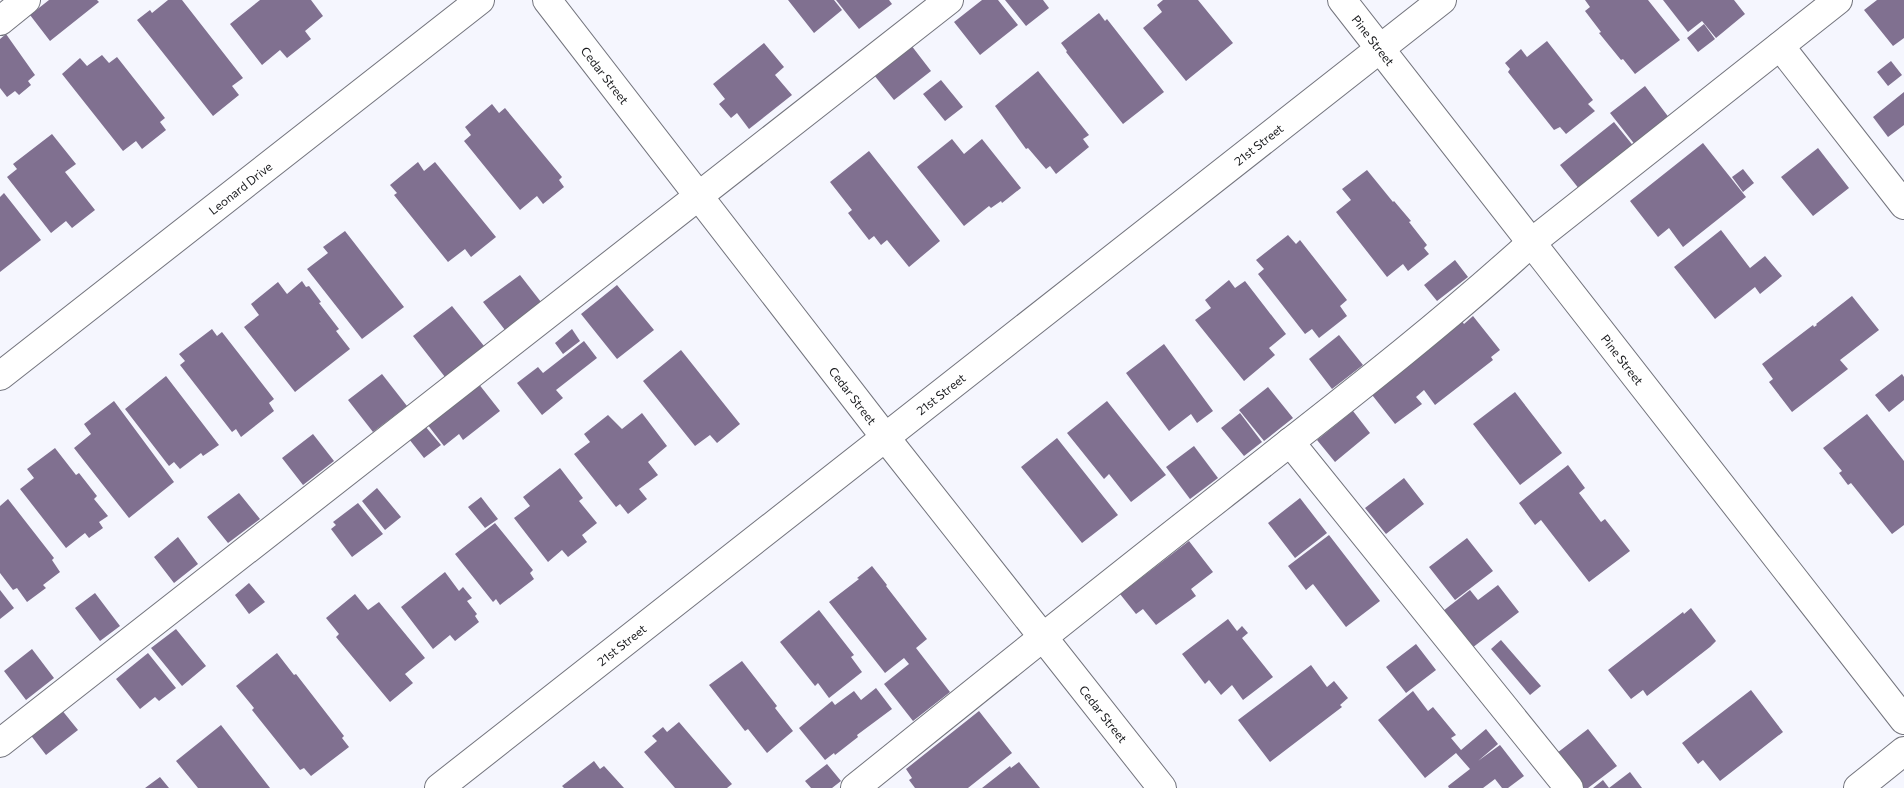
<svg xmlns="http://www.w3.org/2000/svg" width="1904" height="788" font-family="Commissioner,sans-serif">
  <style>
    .building { fill: #807090 }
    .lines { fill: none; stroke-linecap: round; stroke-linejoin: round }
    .minor-casing { stroke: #73747d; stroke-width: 30 }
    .minor { stroke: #fff; stroke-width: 28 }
    .labels { text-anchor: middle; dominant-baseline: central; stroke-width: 4.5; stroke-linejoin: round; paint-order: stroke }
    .street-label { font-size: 12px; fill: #18191c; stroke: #f5f6fe }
  </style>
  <rect width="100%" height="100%" fill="#f5f6fe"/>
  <path class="building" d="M49,0H97L99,2L50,41L30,15Z
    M168,0H182L243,78L232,86L239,95L213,116L137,20L150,10L152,13Z
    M260,0H311L323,16L305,31L311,39L287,58L280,50L262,65L230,24Z
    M788,0H834L842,10L814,33Z
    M836,0H889L892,4L859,29Z
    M982,0H998L1018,25L980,55L954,22Z
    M1005,0H1043L1049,8L1026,26Z
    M1163,0H1198L1233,43L1186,81L1143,28L1162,12L1157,5Z
    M1585,0H1648L1680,40L1635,74L1623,59L1621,60L1599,33L1601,32L1585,11L1590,7Z
    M1663,0H1734L1745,14L1716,38L1702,21L1688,32Z
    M1877,0H1904V38L1893,46L1864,10Z
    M1099,13L1105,21L1107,19L1164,92L1123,124L1066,52L1067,51L1061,43Z
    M1704,24L1715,39L1698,52L1687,38Z
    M6,34L35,75L28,81L31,85L19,95L15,91L7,97L0,88V39Z
    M1547,41L1593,100L1588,104L1595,111L1566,134L1560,127L1554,130L1508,72L1510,69L1505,63L1521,49L1527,57Z
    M764,43L784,67L775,75L792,95L749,129L737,113L731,118L719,104L725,99L713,84Z
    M911,45L931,71L894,100L874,75Z
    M102,55L109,63L117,57L165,118L160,122L166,130L142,149L136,141L123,151L62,74L80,58L87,66Z
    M1891,61L1902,75L1888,86L1877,72Z
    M1038,71L1089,135L1083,139L1089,147L1056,174L1050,166L1046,169L1028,148L1026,149L995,106Z
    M941,80L963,107L945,121L923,94Z
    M1645,86L1670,119L1636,146L1610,113Z
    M1904,92V125L1888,137L1873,117Z
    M492,104L499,113L505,108L562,177L559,180L564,187L543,204L537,196L520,210L464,141L471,135L465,127Z
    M1614,122L1635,148L1580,190L1560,165Z
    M52,134L76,164L65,172L95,210L72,228L66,221L51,233L7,177L17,169L13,164Z
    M952,139L964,154L982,139L1021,188L1002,203L1001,201L991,208L989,206L964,226L917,167Z
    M1703,143L1746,197L1683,247L1669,228L1658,237L1630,201Z
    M1818,148L1849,188L1813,216L1781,177Z
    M869,151L940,241L909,267L887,240L881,245L874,236L869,240L848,213L852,210L830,182Z
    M418,162L424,171L435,162L496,237L471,257L465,249L448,262L394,195L397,193L390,185Z
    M1743,169L1754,183L1743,192L1732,177Z
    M1367,170L1393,202L1394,201L1411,221L1409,222L1427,245L1424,248L1429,254L1408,271L1403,264L1387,277L1336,212L1351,200L1342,189Z
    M4,193L41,240L0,272V197Z
    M1721,230L1750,268L1765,256L1782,276L1760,294L1755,287L1715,319L1674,267Z
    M345,231L404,307L362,339L307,269L328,253L323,247Z
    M1288,235L1296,244L1300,240L1347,300L1340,306L1347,316L1319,338L1312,329L1305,334L1258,274L1264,269L1256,260Z
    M1455,260L1468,277L1437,301L1424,285Z
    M520,275L541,302L505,330L483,302Z
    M1229,280L1235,288L1245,281L1286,334L1269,348L1275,355L1244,381L1195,320L1211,308L1205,300Z
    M302,281L306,287L309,286L321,302L319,303L339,329L336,331L350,349L295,392L244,327L259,315L251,304L278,282L287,294Z
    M617,285L654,330L617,359L581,314Z
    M1852,296L1879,330L1840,360L1848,369L1792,412L1769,382L1773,379L1762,364L1813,325L1814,327L1817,325L1816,324Z
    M452,306L484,346L445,377L413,336Z
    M1473,316L1500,350L1491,357L1493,360L1435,405L1424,390L1416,397L1422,404L1395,424L1369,391L1461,320L1464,324Z
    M212,329L217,336L222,332L274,399L269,403L274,411L241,437L236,429L232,432L180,365L185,361L179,354Z
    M572,329L580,341L563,354L555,343Z
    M1339,335L1363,365L1332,389L1309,359Z
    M584,341L597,358L556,390L563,398L542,415L517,383L538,367L543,373Z
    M1164,344L1213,411L1197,423L1191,414L1169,431L1126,373Z
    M681,350L740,424L717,443L710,435L695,446L643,381Z
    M382,374L407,406L373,432L348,400Z
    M1902,374L1904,377V400L1889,412L1875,395Z
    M166,376L219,445L203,456L201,453L180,469L174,462L169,466L125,409Z
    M478,383L500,411L463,440L459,434L444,446L427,424Z
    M1268,387L1293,418L1264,441L1239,410Z
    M1515,392L1562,453L1520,485L1473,424Z
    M114,401L174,482L129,518L74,448L91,434L84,424Z
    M1107,401L1166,475L1131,502L1109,474L1104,479L1067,433Z
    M1353,411L1370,433L1335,462L1317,440Z
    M642,413L667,446L648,462L658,475L639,489L647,499L628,514L620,504L616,507L574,454L590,442L584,434L608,415L622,429Z
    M1240,413L1262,442L1244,456L1221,428Z
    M1867,414L1904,461V525L1892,534L1851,483L1848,485L1839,473L1842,471L1823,448Z
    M425,426L441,445L424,458L409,439Z
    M313,434L334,461L303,485L282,458Z
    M1057,438L1118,515L1082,543L1021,467Z
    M1194,446L1218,478L1190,499L1166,467Z
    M55,448L76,475L79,473L97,496L94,499L108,516L99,522L103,528L89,538L85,533L66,548L20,489L34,478L27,469Z
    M1568,465L1585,488L1579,493L1601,522L1605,519L1630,551L1589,582L1541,520L1535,525L1519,503Z
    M560,468L583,498L579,501L597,523L582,535L587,542L568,557L562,550L548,562L514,518L530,506L523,497Z
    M1404,478L1424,504L1386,534L1365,508Z
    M377,488L401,517L385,530L362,501Z
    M239,493L260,519L228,543L207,517Z
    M481,497L498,519L485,528L468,507Z
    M1300,498L1327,533L1295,558L1268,523Z
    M8,499L54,558L52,560L60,572L43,585L46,588L27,602L17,588L13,590L0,573V506Z
    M358,503L383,534L352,557L331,529L336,525L333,522Z
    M495,523L533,570L530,573L534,579L500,605L496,599L493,602L455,554Z
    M1329,535L1380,601L1346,627L1313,584L1306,590L1288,566Z
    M178,537L198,564L174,583L154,557Z
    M1467,538L1493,571L1455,600L1429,567Z
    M1189,541L1213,572L1191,589L1196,596L1156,625L1143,609L1136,614L1120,594Z
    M872,566L887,585L886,586L927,639L916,648L950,692L913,721L884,684L909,664L904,658L885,673L829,602L859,579L857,578Z
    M445,572L459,591L463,587L472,598L467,601L477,614L475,616L479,622L455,641L450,635L433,649L401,607Z
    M249,583L265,602L249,614L235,595Z
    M1498,585L1519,612L1472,648L1443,611L1470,590L1478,600Z
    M0,590L14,608L0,619Z
    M95,593L120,626L100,641L75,608Z
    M355,594L368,610L379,602L425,658L405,674L413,683L390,702L336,637L339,634L326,618Z
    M1691,608L1716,641L1710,647L1647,696L1643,690L1631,699L1608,670L1683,612L1684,614Z
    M819,610L854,655L851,657L862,672L829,698L818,683L815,686L780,642Z
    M1228,619L1237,631L1242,626L1248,633L1242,638L1273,677L1243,700L1232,685L1221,695L1209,680L1205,684L1182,654Z
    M176,629L206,666L182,686L151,648Z
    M1501,640L1541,686L1530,695L1491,649Z
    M1416,644L1436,670L1406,693L1386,667Z
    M32,649L54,678L26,700L4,671Z
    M148,653L176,688L159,701L155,697L140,709L116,679Z
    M277,653L294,675L296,674L344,736L342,738L349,747L311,776L304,768L300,770L252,710L254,708L236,686Z
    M742,661L777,706L775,708L793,731L767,753L748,729L745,731L709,685Z
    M1311,665L1327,687L1334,681L1348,698L1340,705L1342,707L1270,762L1238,720Z
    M876,688L892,709L857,735L858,737L835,755L834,753L825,760L799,728L832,701L835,705L854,691L861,700Z
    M1751,690L1783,732L1720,781L1703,760L1698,764L1682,743Z
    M1413,691L1428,711L1433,707L1456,735L1451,738L1461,750L1486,729L1498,744L1478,761L1500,745L1524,776L1508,788H1502L1495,779L1483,788H1449L1448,786L1470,769L1456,753L1425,778L1378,720Z
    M61,709L78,730L46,755L29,733Z
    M979,711L1012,753L968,788H915L909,780L912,778L906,769Z
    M679,722L732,784L727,788H675L644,752L657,741L652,736L663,727L667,732Z
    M221,725L270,788H198L176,761Z
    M1588,729L1617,766L1588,788H1584L1557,753Z
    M594,761L600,769L604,766L624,788H564L562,786Z
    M1019,762L1040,788H982L1010,766L1011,768Z
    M827,764L841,781L832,788H811L805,781Z
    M1630,772L1642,788H1609Z
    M160,777L169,788H145Z
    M1603,780L1609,788H1593Z"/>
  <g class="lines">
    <defs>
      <g id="minor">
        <path id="s1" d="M547,0L885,437L1162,788"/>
        <path id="s2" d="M1342,0L1904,720"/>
        <path d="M0,21L26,0"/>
        <path d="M1780,46L1904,205"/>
        <path id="s3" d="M0,376L480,0"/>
        <path d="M1290,442L1569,788"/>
        <path d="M0,743L949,0"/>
        <path id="s4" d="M439,788L1442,0"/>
        <path d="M855,788C973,693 1091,598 1210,505C1319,419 1430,335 1532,242L1838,0"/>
        <path d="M1858,788L1904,751"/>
      </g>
    </defs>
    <use href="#minor" class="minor-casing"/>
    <use href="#minor" class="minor"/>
  </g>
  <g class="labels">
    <g class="street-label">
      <text stroke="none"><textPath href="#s2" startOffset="51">Pine Street</textPath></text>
      <text stroke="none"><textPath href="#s1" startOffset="95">Cedar Street</textPath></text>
      <text stroke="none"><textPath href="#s4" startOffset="1042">21st Street</textPath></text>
      <text stroke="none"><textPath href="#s3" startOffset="305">Leonard Drive</textPath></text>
      <text stroke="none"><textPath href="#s2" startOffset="456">Pine Street</textPath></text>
      <text stroke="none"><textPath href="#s4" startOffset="638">21st Street</textPath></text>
      <text stroke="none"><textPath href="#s1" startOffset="500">Cedar Street</textPath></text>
      <text stroke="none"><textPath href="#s4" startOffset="232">21st Street</textPath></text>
      <text stroke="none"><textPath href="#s1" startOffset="905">Cedar Street</textPath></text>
    </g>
  </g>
</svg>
